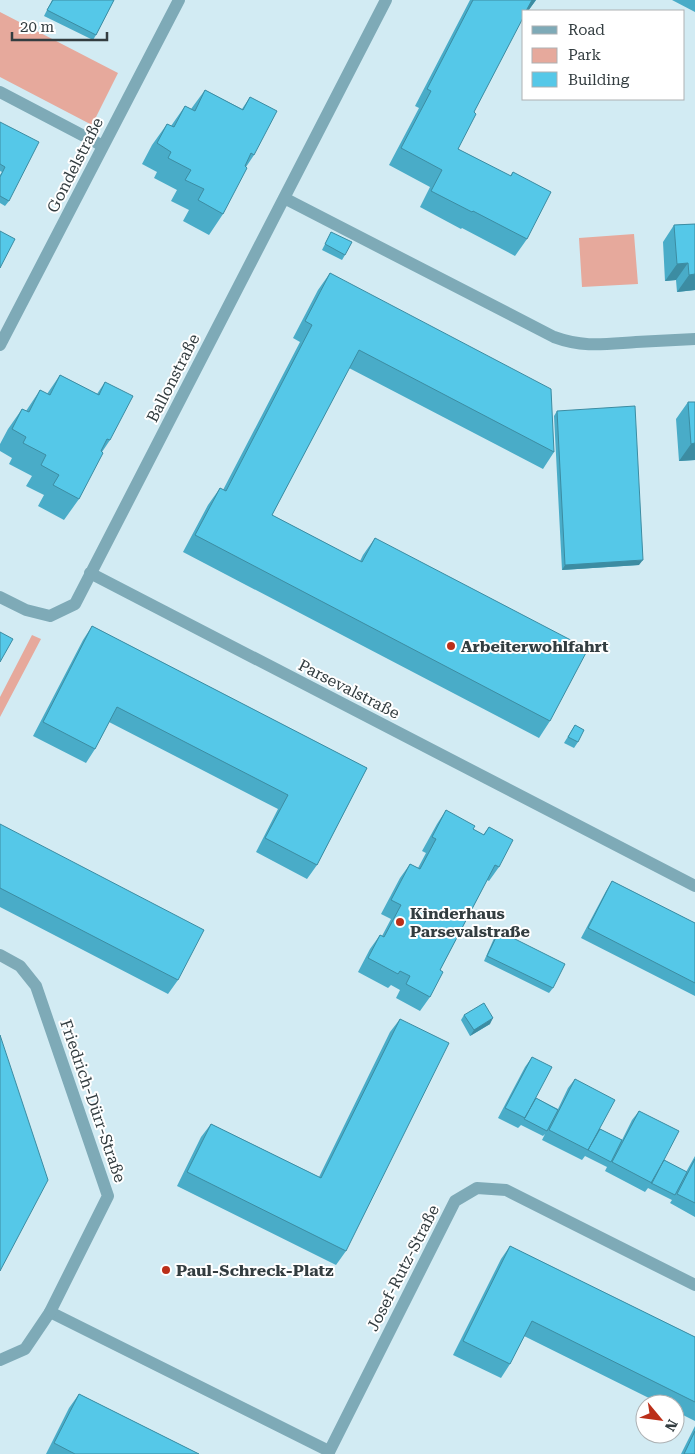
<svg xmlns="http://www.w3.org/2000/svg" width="695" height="1454" font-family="'Roboto Serif',serif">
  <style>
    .green { fill: #e6a99c }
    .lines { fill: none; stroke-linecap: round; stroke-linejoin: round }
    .service { stroke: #7eaab7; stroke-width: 12 }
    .minor { stroke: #7eaab7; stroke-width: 12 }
    .wall { fill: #49acc8 }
    .shaded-wall { fill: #3c8ca2 }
    .building { fill: #55c8e8; stroke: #3c8ca2 }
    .poi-dot { fill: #bb2f19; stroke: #fff; stroke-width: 2 }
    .labels { text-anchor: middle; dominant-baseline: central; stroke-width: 4; stroke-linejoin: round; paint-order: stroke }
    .street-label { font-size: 16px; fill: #333d40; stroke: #fff }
    .poi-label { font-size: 16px; font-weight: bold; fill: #333d40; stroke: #fff; text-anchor: start }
  </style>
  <rect width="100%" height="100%" fill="#d2ebf3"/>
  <path class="green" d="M0,12L118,73L92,125L0,77Z
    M634,234L638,284L582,287L579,238Z
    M32,635L41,639L0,717V697Z"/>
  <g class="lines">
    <path class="service" d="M50,1312L329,1451"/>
    <path class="minor" d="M0,92L103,146
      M284,198L554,337C584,348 605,344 636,342C656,341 675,340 695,339
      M0,345L179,0
      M90,573L695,886
      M0,597L26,610L50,616L75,604L386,0
      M0,955L20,966L36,986L108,1196L50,1312L25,1349L0,1360
      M328,1454L455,1201L477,1188L506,1190L695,1285"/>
  </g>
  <path class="wall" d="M52,0H114L96,35L93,40L44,16Z
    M470,0H536L528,11H524L474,112L458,149L510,176L513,172L527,239L515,256L462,228L461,229L420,207L430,187L389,165L419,108L415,106Z
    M672,0H695V12Z
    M205,90L242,109L250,97L254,155L246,167L223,214L209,235L183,221L189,210L171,201L177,190L154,178L157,172L142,164L152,145L167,124L171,126L185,106L191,109Z
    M0,122L9,201L5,206L0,203V175L2,172L0,171Z
    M695,224V290L677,292L676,280L665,281L663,242L674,225Z
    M331,232L345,255L342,260L322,250Z
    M330,273L554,452L543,469L349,368L272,515L360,561L363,555L375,538L550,721L539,738L183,552L208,505L220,488L223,490L300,342L293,338L318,290Z
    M60,375L97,394L105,382L110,440L102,452L79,499L64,520L38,506L44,495L26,486L32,476L9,464L12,458L0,451V444L8,429L22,409L26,411L40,390L47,394Z
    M688,402H695V460L679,461L676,419Z
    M557,411L639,565L562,570L554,416Z
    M92,626L367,768L317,865L307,879L256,852L278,809L109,722L95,749L86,763L33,736L83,640Z
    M575,725L578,742L574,748L564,743Z
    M446,810L473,829L483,835L489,827L499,867L489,881L487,880L440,970L430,997L420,1011L396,998L400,990L391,985L388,988L358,972L370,949L380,935L382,936L391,919L381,914L400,878L410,864L418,868L426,853L422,851L437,824Z
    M0,824L178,980L168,994L0,907Z
    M612,881L695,923V996L581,938L606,891Z
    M499,931L553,988L549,993L484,961L495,936Z
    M464,1015L490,1024L470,1036L461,1020Z
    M400,1019L346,1251L336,1265L177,1186L201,1137L211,1124L319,1177L390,1032Z
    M532,1057L536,1098L558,1109L568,1088L575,1079L600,1129L622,1140L632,1120L639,1111L664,1160L686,1172L695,1156V1217L670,1203L672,1200L648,1188L645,1192L605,1171L607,1167L585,1156L582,1160L542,1140L545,1134L543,1136L521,1125L518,1128L498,1118L525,1067Z
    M510,1246L695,1337V1421L675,1411V1404H661L524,1336L510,1364L501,1378L453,1355L501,1259Z
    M79,1394L199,1454H46L69,1408Z
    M695,1426V1454H681Z"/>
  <path class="shaded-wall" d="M532,0H536L528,11H524Z
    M688,263L676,280L665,281L677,264Z
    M695,274V290L677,292L689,275Z
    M695,443V460L679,461L691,444Z
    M643,560L639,565L562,570L565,565Z
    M493,1018L490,1024L470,1036L474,1030Z"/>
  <path class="building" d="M53,0H114L96,35L47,10Z
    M473,0H532L526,11H524V16L474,112L476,114L458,149L511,176L513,172L551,192L527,239L473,211L472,212L431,191L442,170L401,148L431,91L427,89Z
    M205,90L243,110L250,97L277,111L254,155L251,153L245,166L247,168L223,214L198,200L204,189L185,180L191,170L168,158L171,152L157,143L167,124L174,127L185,106L195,111Z
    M0,122L39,142L9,201L0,196V177L5,167L0,164Z
    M695,224V274L689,275L688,263L677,264L674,225Z
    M0,231L15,239L0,268Z
    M331,232L352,242L345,255L325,244Z
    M330,273L551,389L554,452L359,350L272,515L362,562L375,538L588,649L550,721L195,535L220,488L226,491L312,325L305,321Z
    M60,375L99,395L105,382L133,396L110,440L107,439L101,451L103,453L79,499L53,485L59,475L41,465L46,455L23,443L26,437L12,429L22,409L29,412L40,390L50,395Z
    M688,402H695V443L691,444Z
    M635,406L643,560L565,565L557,411Z
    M92,626L367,768L317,865L265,838L288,795L117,707L95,749L43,722Z
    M0,632L13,639L0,662Z
    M575,725L584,730L578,742L568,737Z
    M446,810L475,826L473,829L484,835L489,827L513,840L499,867L495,865L440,970L443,972L430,997L406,984L410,976L400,971L398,974L368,958L380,935L384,937L401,905L391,900L410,864L420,869L436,839L432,837Z
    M0,824L204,930L178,980L0,888Z
    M612,881L695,923V983L588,928Z
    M499,931L565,964L553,988L487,956Z
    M484,1003L493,1018L474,1030L464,1015Z
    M400,1019L449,1043L346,1251L187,1172L211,1124L321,1178Z
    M0,1035L48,1180L0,1271Z
    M532,1057L552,1067L525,1118L505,1108Z
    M575,1079L615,1100L588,1150L549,1130Z
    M536,1098L558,1110L547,1131L524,1119Z
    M639,1111L679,1131L652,1183L612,1162Z
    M600,1129L622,1140L611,1162L588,1150Z
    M695,1159V1203L677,1194Z
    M664,1160L687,1172L675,1195L651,1183Z
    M510,1246L695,1337V1402L532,1321L510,1364L463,1341Z
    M79,1394L199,1454H75L54,1443Z
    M695,1431V1454H684Z"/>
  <g class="poi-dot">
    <circle cx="451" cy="646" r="5"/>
    <circle cx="400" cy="922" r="5"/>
    <circle cx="166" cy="1270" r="5"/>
  </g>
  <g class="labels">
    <g class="street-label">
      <text transform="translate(75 165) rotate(-63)">Gondelstraße</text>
      <text transform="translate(173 378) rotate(-63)">Ballonstraße</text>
      <text transform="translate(349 689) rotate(27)">Parsevalstraße</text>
      <text transform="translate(93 1101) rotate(71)">Friedrich-Dürr-Straße</text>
      <text transform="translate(403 1268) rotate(-63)">Josef-Rutz-Straße</text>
    </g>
    <g class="poi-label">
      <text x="461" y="646">Arbeiterwohlfahrt</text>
      <text x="410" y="913">Kinderhaus<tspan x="410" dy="18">Parsevalstraße</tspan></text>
      <text x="176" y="1270">Paul-Schreck-Platz</text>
    </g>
  </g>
  <rect x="522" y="10" width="162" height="90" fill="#ffffff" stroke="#adb1b3"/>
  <rect x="532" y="26" width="25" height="8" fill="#7eaab7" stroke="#adb1b3"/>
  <text x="568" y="35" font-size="15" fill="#333d40">Road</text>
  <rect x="532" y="48" width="25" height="15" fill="#e6a99c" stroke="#adb1b3"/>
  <text x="568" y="60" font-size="15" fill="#333d40">Park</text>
  <rect x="532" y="72" width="25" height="15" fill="#55c8e8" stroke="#adb1b3"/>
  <text x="568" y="85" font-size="15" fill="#333d40">Building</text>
  <g transform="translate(660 1419) rotate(119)"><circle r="24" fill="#ffffff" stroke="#adb1b3"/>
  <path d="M0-4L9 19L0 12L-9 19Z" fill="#bb2f19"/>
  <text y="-8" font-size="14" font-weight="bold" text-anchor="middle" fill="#333d40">N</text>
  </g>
  <path d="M12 32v8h95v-8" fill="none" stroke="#333d40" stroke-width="2.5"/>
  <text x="20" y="32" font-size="15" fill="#333d40" stroke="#ffffff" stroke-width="4" paint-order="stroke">20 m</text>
</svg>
